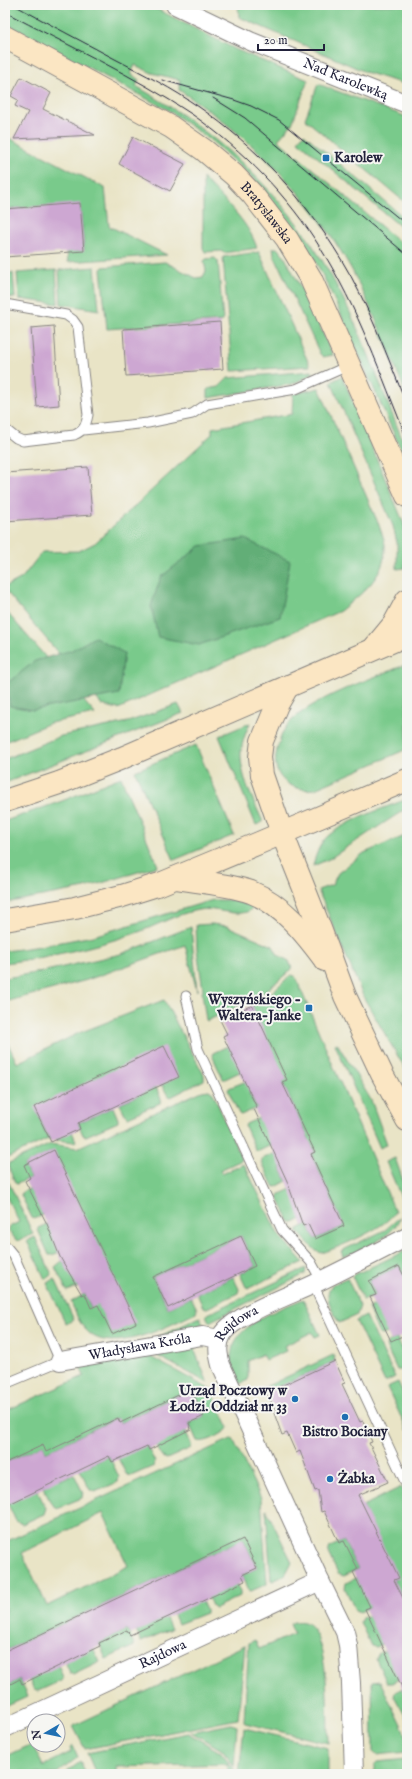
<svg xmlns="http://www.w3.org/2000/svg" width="412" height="1779" font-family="'IM FELL English',serif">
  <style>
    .green { fill: #79ca8b; stroke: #4e7663; fill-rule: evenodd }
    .forest { fill: #62ae77; stroke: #426859 }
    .building { fill: #cda7d2 }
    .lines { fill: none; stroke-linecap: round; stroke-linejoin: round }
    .lane-casing { stroke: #868380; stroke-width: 11 }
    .street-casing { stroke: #868380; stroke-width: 20 }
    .secondary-casing { stroke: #868380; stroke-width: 24 }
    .lane { stroke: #fff; stroke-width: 9 }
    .street { stroke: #fff; stroke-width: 18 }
    .secondary { stroke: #fbe6c3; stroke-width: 22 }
    .tram { stroke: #22223b; stroke-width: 1 }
    .poi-dot { fill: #1f6fb2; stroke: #f6f6f2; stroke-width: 1.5 }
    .labels { text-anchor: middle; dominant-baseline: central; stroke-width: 4; stroke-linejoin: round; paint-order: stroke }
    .street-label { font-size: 14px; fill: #22223b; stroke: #f6f6f2 }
    .poi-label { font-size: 14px; font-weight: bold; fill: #22223b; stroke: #f6f6f2; text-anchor: start }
  </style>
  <rect width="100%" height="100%" fill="#f6f6f2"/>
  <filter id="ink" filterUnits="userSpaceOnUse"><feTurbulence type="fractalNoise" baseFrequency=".025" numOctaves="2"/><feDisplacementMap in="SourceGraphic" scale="8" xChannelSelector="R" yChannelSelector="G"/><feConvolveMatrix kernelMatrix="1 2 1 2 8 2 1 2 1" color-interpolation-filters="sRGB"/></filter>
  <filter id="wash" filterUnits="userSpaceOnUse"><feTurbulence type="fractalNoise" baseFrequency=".012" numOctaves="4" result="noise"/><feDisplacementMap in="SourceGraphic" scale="16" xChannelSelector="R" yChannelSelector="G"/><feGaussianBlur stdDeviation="0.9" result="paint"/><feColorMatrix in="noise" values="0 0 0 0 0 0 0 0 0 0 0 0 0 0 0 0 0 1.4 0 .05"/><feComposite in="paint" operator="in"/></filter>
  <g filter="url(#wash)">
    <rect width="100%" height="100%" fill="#e9e4c6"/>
    <path class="green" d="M5,5H149L237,50L308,80L292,124L278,140L407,248V396C390,353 373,311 352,270C311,196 250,136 179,90L180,80L152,73L135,65L131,74L139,80L136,86C222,135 294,202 340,292C366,343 385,398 407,451V463L330,290L314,258L298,233L261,186L212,141L168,110L5,23Z
      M238,5H407V85L368,73L239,17Z
      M318,84L407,117V204L305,119Z
      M304,134L407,220V232L298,141Z
      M5,136L105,188L109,226L167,255L68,262L67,252L84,250L80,204L5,209Z
      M203,178C223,200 248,220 257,248L224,253L221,251L205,252L203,248Z
      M273,248H277L283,254L306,297L333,355L323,357L320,354L274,255Z
      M259,252L310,366L232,371L223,257Z
      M215,258L218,261L223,321L107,329L101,269L103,267L165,262L196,278L203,277L206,271L204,261L206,259Z
      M95,267L99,310L61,304L59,270Z
      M56,270L58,304L19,299L17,273Z
      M5,273H13L15,298L5,297Z
      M312,371L313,374L292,384L208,398V389L219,387L228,378Z
      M342,376L404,524L407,542L405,568L397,569V543L393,526L331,382Z
      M319,388L379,525C381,532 385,540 385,546C386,577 361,594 340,611L118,709L102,705L5,590V587L22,578L42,552L79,551L95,543L212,434V428L292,414L293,394Z
      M5,610L95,714L50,723L5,742Z
      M407,664V749L315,789C302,791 288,787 280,776C274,767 275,756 278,746C280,740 282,732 286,727C307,699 374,678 407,664Z
      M178,704L183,713L5,783V759L61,736L128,722Z
      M250,723C246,732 242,742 241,752C240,777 254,801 263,822L256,825L219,736Z
      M196,745L234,835L174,860L135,771Z
      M121,777L158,866L85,888L5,903V821L62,801Z
      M407,799V808L329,859L313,866C315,857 318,848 324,840C338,823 385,808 407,799Z
      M407,835V1072L364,998L318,890L332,885L338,873L364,853Z
      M213,900H232L253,907C244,921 215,906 198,910C175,914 155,927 133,934C92,948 48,957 5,963V951L35,947L93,936Z
      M212,924L227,926L273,946L278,955L289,961L292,969L261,995L207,1021L206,1020L202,993L203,990L197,950L196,925Z
      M191,927L197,991L185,945L87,980L5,1002V978L41,972L121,954Z
      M291,975L295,976L395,1211C389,1227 339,1247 322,1253L316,1251L298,1232V1229L308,1224L315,1239L344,1226L311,1154L315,1152L282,1082L252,1005L263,1000Z
      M164,1000L204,1075V1080L171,1097L168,1096L162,1085L35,1107L48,1137L70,1127L76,1141L74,1142L48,1139L5,1159V1037L17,1063L79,1033Z
      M337,1043L371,1100L387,1144L380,1148L335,1044Z
      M232,1044L244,1070L225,1079H223L212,1055L213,1053Z
      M249,1080L254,1091L249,1093L257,1108L241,1115L239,1114L228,1090L229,1088Z
      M156,1087L161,1099L160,1103L128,1117L126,1116L120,1104Z
      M209,1090L213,1093L242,1160L220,1170L222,1174L244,1164L278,1234L303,1262L249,1288L246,1287L240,1274L255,1266L241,1236L153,1277L168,1308L191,1297L197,1309L196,1313C170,1325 111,1357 87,1331C79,1324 75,1311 71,1302L85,1294L91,1308L53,1151L24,1165L30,1178L17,1184L15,1183L8,1166L9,1163L51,1144L77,1148L202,1091Z
      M113,1107L118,1119V1122L86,1136L83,1135L78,1123Z
      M261,1117L273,1144L259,1151H256L245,1126L246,1124Z
      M278,1152L284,1164L280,1167L287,1181L276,1187L273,1186L262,1162V1159Z
      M395,1158L404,1183V1204L386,1162Z
      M9,1183L33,1234L17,1241L8,1230L9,1227L19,1222L5,1194V1185Z
      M34,1187L46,1213L34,1219L32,1218L21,1195L22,1192Z
      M291,1189L305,1217L294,1223L289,1221L278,1198L280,1194Z
      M400,1217C393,1239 362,1248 343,1257L341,1251L385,1230Z
      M51,1222L64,1250L52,1255H49L38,1230V1228Z
      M35,1237L52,1275L45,1279L27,1241Z
      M407,1250V1282L399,1266L369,1281L376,1295L363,1300L352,1276Z
      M62,1261L81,1286L67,1291L55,1267Z
      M306,1268L305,1274L209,1322L206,1315L208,1314Z
      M233,1277L239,1289L238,1293L207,1308L203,1307L197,1294Z
      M347,1278L360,1306L357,1315L339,1323C334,1313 321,1294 333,1285C337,1282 342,1280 347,1278Z
      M55,1279L74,1320L66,1324L47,1283Z
      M303,1299L320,1335L315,1337L312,1332L284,1346L286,1351L266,1360L263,1354L248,1361V1380L239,1384C236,1379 233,1373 232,1367C223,1327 276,1311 303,1299Z
      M379,1303L393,1330L383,1335L379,1334L369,1310V1308Z
      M366,1316L395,1377L385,1382L356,1321Z
      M200,1317L203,1324L191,1329L156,1338Z
      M397,1338L403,1352L407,1351V1367L401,1370H397L386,1346L388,1342Z
      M196,1346L194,1349L208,1383L152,1353Z
      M145,1354L211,1390L229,1428C223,1434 205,1444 197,1441L189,1423L204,1416L191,1389L120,1423L117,1418L46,1452L43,1445L5,1463V1411L84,1376L80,1367Z
      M333,1355L335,1361L266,1393L263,1388Z
      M398,1382L407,1401V1430L387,1387Z
      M184,1427L191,1444V1448L167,1459L162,1457L154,1441Z
      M231,1439H233L261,1498L267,1584L251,1591L249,1590L242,1575L257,1568L243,1539L5,1651V1542ZM103,1513L128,1566L47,1606L22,1553Z
      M147,1446L155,1462L154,1466L131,1476L126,1474L116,1454Z
      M109,1456L119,1477L118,1482L95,1492L90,1490L80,1470Z
      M74,1474L83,1493L82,1498L57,1508L52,1505L41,1483L58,1475L60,1480Z
      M35,1486L46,1508L44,1514L22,1524L16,1521L6,1500Z
      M401,1487L407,1496V1606L394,1580L398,1578L363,1506Z
      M266,1509L292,1562L285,1575L273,1581L271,1580Z
      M344,1541L358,1569L344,1576L338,1574L328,1553L330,1547Z
      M361,1575L371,1606L360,1612L355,1610L345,1588L346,1583Z
      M234,1579L240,1592V1596L215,1608L212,1606L206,1592Z
      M199,1595L206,1610V1613L178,1624L171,1608Z
      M163,1612L171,1629L141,1642L134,1626Z
      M373,1613L387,1641L376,1647L371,1646L360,1622L362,1618Z
      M294,1622C300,1621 307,1621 311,1627C330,1651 327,1713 328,1743L245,1723L244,1721L249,1643L255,1640L259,1649L294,1634L290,1624Z
      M127,1630L134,1644V1646L106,1659L99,1643Z
      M245,1645L238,1719L85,1749L73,1726Z
      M92,1646L100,1662L73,1675L70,1673L64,1659Z
      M390,1649L399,1679L392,1683H387L376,1659L379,1653Z
      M56,1661L63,1677V1680L38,1691L34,1690L27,1675Z
      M20,1679L27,1697L5,1707V1687Z
      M380,1681L407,1738V1752L377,1755L373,1752L372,1682Z
      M403,1688L407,1697V1719L394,1696L395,1692Z
      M231,1724L237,1726L234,1766L222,1750L191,1732Z
      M244,1728L328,1748V1774H239Z
      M188,1733L220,1752L234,1769V1774H228V1764L116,1767V1774H96L87,1753Z
      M32,1744L43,1766L71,1752L70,1748L73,1746L78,1757L57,1774H5V1757Z
      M407,1759V1774H374V1765L377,1762Z
      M80,1762L86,1774H64Z"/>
    <path class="forest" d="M245,539L290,561L280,617L199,645L158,637L151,606L161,577L200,546Z
      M95,637L124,653L119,694L33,710L10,706L6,684L35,661L72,650Z"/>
    <g id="blocks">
      <path class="building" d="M21,77L51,93L43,109L95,135L14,139L28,112L15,106L18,100L11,96Z
        M133,137L185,164L170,191L119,164Z
        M80,203L84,251L5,257V209Z
        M220,322L223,369L126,376L123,329Z
        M54,326L59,405L37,407L31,328Z
        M88,467L92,515L5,521V473Z
        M252,1005L287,1080L282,1082L315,1152L311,1154L344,1226L315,1239L308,1224L303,1226L287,1181L254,1109L257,1108L223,1036L227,1034L220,1020Z
        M164,1046L179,1077L78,1123L80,1129L51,1142L34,1107Z
        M54,1150L136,1323L112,1334L98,1305L91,1308L85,1294L82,1295L60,1257L47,1224L25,1181L30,1178L24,1165Z
        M241,1236L255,1266L168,1308L153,1277Z
        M399,1266L407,1282V1334L391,1341L370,1297L376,1295L369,1281Z
        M335,1361L345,1383L342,1384L360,1422L363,1421L372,1442L369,1443L388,1482L358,1495L399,1578L394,1580L407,1606V1698L365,1609L370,1607L353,1572L358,1569L344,1541L339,1543L324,1511L321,1512L318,1490L315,1491L300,1451L296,1453L287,1433L282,1435L274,1413L277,1412L266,1393Z
        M191,1389L204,1416L189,1423L191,1429L149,1450L147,1446L112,1462L109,1456L5,1506V1463L43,1445L46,1452L118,1418L120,1423Z
        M243,1539L257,1568L242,1575L245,1581L130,1635L127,1630L99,1643L100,1646L22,1684L20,1679L5,1687V1651Z"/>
    </g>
  </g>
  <g filter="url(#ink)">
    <use href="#blocks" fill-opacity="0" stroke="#868380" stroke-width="1"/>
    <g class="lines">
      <defs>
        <path id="lane" d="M5,304L66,315L73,320L78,327L88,415C86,425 84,431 74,435L23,441L16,438L5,429
          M83,430L148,423L192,414L207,404L296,389L350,365
          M186,996L198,1049L282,1230L311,1262L321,1280
          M5,1245L14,1256L60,1361L5,1384
          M313,1284L407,1486"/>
        <g id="street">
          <path id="s1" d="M175,5L250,41L407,104"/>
          <path id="s2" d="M60,1361L202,1336L220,1339"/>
          <path d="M320,1581L345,1632L348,1645L351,1683L354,1774"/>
          <path id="s3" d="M5,1728L320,1581L221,1365C218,1354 216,1344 223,1333C237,1314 291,1295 314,1284C345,1269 376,1253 407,1237"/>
        </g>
        <g id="secondary">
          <path id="s4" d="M5,37L171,127L204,150L234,175L252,194L287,239L311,279L407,496"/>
          <path d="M375,647L394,624L407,600"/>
          <path d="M288,686L277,705L262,741L260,757L262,775L282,833L321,931L345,996L382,1074L407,1120"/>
          <path d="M5,801L59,783L122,758L407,635"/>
          <path d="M175,878C200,882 227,884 251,892C283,905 305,933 325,960"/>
          <path d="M5,920L75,908L122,896L160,884L259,843L407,780"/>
        </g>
      </defs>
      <use href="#lane" class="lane-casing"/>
      <use href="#street" class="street-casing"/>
      <use href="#secondary" class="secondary-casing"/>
      <use href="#lane" class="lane"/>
      <use href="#street" class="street"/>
      <use href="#secondary" class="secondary"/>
      <path class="tram" d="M14,5C47,23 81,41 115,59C144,74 173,89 199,107C257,147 305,199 341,259C369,305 387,356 407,405
        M5,12C67,45 135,76 193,115C243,150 289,197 321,249C358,308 381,375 407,439
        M162,80L234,100L251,106L279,120L407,225
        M213,98L245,118L407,255"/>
    </g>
  </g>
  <g class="poi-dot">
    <rect x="322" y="154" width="8" height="8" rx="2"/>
    <rect x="305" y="1004" width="8" height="8" rx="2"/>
    <circle cx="295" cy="1399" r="4"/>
    <circle cx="345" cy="1417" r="4"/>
    <circle cx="330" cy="1479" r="4"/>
  </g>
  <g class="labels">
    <g class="street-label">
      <text stroke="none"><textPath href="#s1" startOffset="186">Nad Karolewką</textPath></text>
      <text stroke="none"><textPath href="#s4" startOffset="318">Bratysławska</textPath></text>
      <text stroke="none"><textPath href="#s3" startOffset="635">Rajdowa</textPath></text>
      <text stroke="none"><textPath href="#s2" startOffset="81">Władysława Króla</textPath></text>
      <text stroke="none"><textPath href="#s3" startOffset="174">Rajdowa</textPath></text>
    </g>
    <g class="poi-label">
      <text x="334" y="158">Karolew</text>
      <text x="301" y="1000" text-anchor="end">Wyszyńskiego -<tspan x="301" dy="16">Waltera-Janke</tspan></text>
      <text x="287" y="1391" text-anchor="end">Urząd Pocztowy w<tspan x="287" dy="16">Łodzi. Oddział nr 33</tspan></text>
      <text x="345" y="1432" text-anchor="middle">Bistro Bociany</text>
      <text x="338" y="1479">Żabka</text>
    </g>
  </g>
  <rect width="412" height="1779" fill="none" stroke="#f6f6f2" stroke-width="20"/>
  <g transform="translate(46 1733) rotate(261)"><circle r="19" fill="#f6f6f2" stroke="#a1a1a9"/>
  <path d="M0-3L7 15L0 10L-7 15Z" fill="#1f6fb2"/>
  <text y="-6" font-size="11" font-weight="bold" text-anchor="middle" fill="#22223b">N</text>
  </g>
  <path d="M258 44v6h66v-6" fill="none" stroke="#22223b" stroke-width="2"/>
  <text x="264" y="44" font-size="12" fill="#22223b" stroke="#f6f6f2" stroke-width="3" paint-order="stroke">20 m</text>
</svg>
